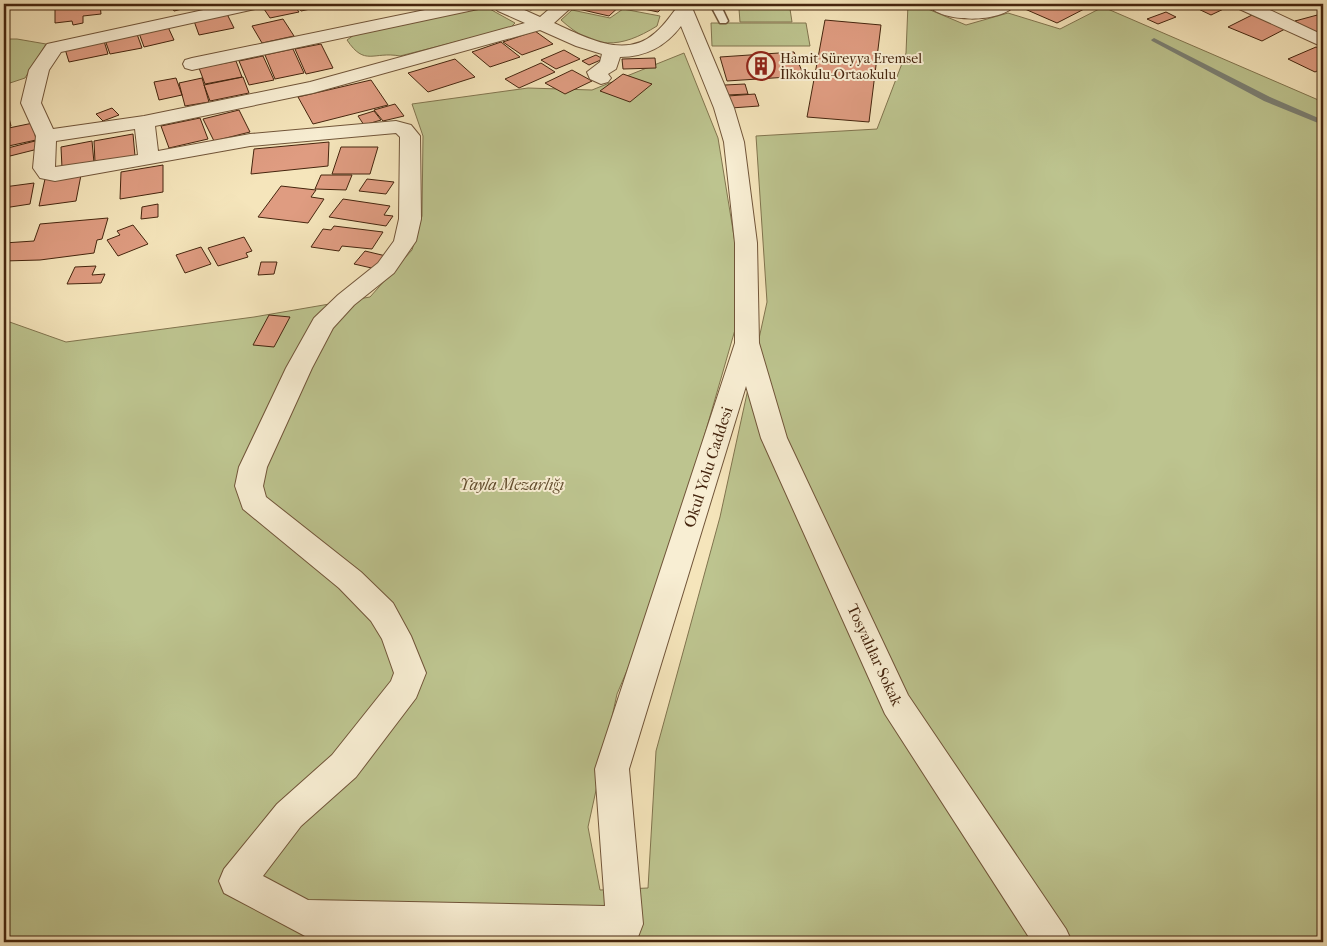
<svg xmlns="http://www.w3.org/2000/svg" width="1327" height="946" font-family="'IM FELL French Canon',serif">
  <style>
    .green { fill: #bdc48f; stroke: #81744e }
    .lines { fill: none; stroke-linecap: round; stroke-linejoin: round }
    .stream { fill: #7b8074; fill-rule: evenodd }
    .building { fill: #df9c81; stroke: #45250e }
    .service-casing { stroke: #715539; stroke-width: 3 }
    .minor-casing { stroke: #715539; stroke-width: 2 }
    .service { fill: #f8eed3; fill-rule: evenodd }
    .minor { fill: #f8eed3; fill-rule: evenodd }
    .labels { text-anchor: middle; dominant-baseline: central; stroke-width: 4; stroke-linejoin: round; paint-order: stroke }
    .far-poi-label { font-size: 14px; fill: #45250e; stroke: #f8eed3; text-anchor: start }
    .street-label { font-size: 16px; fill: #45250e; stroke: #f8eed3 }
    .park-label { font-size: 16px; font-style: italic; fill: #634d2e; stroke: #f8eed3 }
  </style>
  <rect width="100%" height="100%" fill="#f5e5bb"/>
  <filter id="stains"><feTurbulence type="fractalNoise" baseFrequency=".004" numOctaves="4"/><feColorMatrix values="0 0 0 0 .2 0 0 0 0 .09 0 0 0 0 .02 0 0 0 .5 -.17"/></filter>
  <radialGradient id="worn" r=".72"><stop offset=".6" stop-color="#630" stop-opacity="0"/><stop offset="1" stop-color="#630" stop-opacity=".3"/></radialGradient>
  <path class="green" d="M908,4H916L966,25L1008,13L1060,29L1103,7L1323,102V942H4V320L66,342L254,317L370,297L412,250L422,216L423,136L412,104L528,88L592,90L684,53L718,138L739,267L741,309L657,600L617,694L588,827L600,890L648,888L656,751L720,517L767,302L756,136L877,129L906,53Z
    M477,8H488L515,23L510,28L400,56C373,51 365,67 347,40L354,35Z
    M623,9L660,16L657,26C620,49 594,50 561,20L572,10L610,18Z
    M739,9H790L792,22H740Z
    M711,23H806L810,46H712Z
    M4,39H17L46,44L25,78L4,85Z"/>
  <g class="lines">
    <path class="stream" d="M1154,38L1270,97L1323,120V125L1264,101L1152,41L1151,40Z"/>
  </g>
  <path class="building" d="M87,4H100L101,14L83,16V23L73,25L72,21L55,23V8Z
    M170,4H203L174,11Z
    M272,4H293L299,12L270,18L262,6Z
    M296,4H328L329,5L301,11Z
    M515,4H541L531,10Z
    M579,4H622L609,16L574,8Z
    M627,4H666L658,12L625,5Z
    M954,4H987L970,11Z
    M1022,4H1080L1088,7L1057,23L1018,6Z
    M1193,4H1228L1232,5L1211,15L1190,5Z
    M1166,12L1176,17L1158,24L1147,19Z
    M227,14L234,28L199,35L194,21Z
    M1321,14L1323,16V35L1320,36L1295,21Z
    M1252,15L1285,29L1262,41L1228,27Z
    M283,19L294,36L262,43L252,26Z
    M825,20L881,25L869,122L807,117Z
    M168,27L174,40L144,47L139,33Z
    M535,31L553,44L522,55L503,42Z
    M137,34L142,48L110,54L105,40Z
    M104,41L108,54L69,62L65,49Z
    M501,42L520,57L490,67L472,52Z
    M321,44L333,68L306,74L295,49Z
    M1316,47L1323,50V68L1315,72L1288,59Z
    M293,49L304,73L275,79L265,55Z
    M564,50L580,59L556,69L541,60Z
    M794,52L804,76L727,81L720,57Z
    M596,55L603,59L589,65L582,61Z
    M263,56L274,80L249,85L239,61Z
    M655,58L656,68L623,69L622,59Z
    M455,59L475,77L428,92L408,73Z
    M236,61L242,77L205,84L199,68Z
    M541,63L555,72L519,88L505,79Z
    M572,70L592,81L565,94L545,83Z
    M623,74L652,84L630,102L600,91Z
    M243,77L249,93L210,101L204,85Z
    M176,78L182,95L159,100L154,82Z
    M202,78L209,102L185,106L179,83Z
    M371,80L388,105L313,124L298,97Z
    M745,84L748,94L727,95L725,85Z
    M755,94L759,106L731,108L728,96Z
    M395,104L404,116L383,121L374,110Z
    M112,108L119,115L103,121L96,114Z
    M239,110L250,132L214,141L203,119Z
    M374,111L381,120L364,125L358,116Z
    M8,114L11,126L4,128V115Z
    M200,118L208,139L169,148L161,126Z
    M33,123L36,140L4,147V129Z
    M133,134L135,156L95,162L94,141Z
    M35,141L38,149L6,157L4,149Z
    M92,141L94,163L62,168L61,147Z
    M329,142L328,166L251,174L254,149Z
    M341,147H378L370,174H332Z
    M163,165V192L120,199L121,172Z
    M81,175L76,201L39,206L45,179Z
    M321,175H352L346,190L315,189Z
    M367,179L394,182L386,194L359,191Z
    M34,183L30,204L4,208V187Z
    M281,186L316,190L311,197L324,199L308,223L258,217Z
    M343,199L390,206L384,215L393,216L386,226L329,217Z
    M158,204V217L141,219L142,207Z
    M108,218L102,239L97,240L94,253L40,260L4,261V243L34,241L40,224Z
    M133,225L148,244L118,256L107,240L120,235L117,231Z
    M334,226L383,232L372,249L342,246L339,251L311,247L323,229L331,230Z
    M244,237L252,251L246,253L248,257L218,266L208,248Z
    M201,247L211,264L185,273L176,255Z
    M365,251L386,256L376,269L354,264Z
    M261,262H277L274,274L258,275Z
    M96,266L92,275L105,274L101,283L67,284L75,267Z
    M269,315L290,317L274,347L253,345Z"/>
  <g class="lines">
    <defs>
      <path id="service" d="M710,4H720L728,21L726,23H720Z"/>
      <path id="minor" d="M231,4H264L261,8L255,9L61,52L49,70L41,103L53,129L144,116L310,82L525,23L498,11L490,4H511L540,17L555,4H575L554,23C585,37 625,60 655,33C665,25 672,13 680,4H698L693,10L734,108L744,142L757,243L759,343L787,438L908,695L1066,929L1072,942H1032L885,714L761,438L746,386L629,769L643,924L638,937L625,942L305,936L224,893L219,881L224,869L277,804L332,755L391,681L394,673L382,639L371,621L339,588L243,509L235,486L239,467L286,368L314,318L338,295L378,263L394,241L399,219L400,137L396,133L250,146L55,181L40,178L33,168L36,136L21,103L29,70L47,44ZM681,26L714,108L724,142L735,243V343L595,769L605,906L308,900L263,876L301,826L356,777L416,698L426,673L411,636L393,603L361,572L266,497L263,486L267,467L312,368L333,328L354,305L394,273L416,241L421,219L420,136L411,125L396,121L250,134L158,151L155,126L313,93L540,30L576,46L602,54L600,62L587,72L590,79L601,84L608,82L611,78L608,74L616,69L620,57C646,57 666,46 681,26ZM135,129L138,155L55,167L56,141Z
        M454,4H487L484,8L478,9L192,70L185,68L183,64L185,60L192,58Z
        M927,4H952L972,9L993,4H1016C1002,24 940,23 927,4Z
        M1234,4H1257L1323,35V47L1237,8Z"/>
    </defs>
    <use href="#service" class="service-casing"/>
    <use href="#minor" class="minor-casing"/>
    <use href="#service" class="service"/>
    <use href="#minor" class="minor"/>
  </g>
  <defs>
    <symbol id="building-ring" viewBox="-11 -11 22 22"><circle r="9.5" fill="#f8eed3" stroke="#8f2418" stroke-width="1.5"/><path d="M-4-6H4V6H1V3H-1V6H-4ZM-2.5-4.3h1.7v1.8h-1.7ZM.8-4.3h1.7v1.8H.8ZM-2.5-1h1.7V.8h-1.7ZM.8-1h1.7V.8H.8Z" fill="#8f2418"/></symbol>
  </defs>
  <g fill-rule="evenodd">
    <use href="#building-ring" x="745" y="50" width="32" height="32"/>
  </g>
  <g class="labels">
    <g class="far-poi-label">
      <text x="780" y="58">Hamit Süreyya Eremsel<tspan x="780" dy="16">İlkokulu-Ortaokulu</tspan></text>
    </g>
    <g class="street-label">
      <text transform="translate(708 467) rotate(-72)">Okul Yolu Caddesi</text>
      <text transform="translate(875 655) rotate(65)">Tosyalılar Sokak</text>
    </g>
    <g class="park-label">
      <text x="512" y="484">Yayla Mezarlığı</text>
    </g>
  </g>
  <rect width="1327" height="946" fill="none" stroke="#f5e5bb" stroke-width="20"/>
  <rect x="5" y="5" width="1317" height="936" fill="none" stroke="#45250e" stroke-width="2.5"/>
  <rect x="10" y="10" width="1307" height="926" fill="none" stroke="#45250e"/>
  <rect width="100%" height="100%" filter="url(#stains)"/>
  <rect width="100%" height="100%" fill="url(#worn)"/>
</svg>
